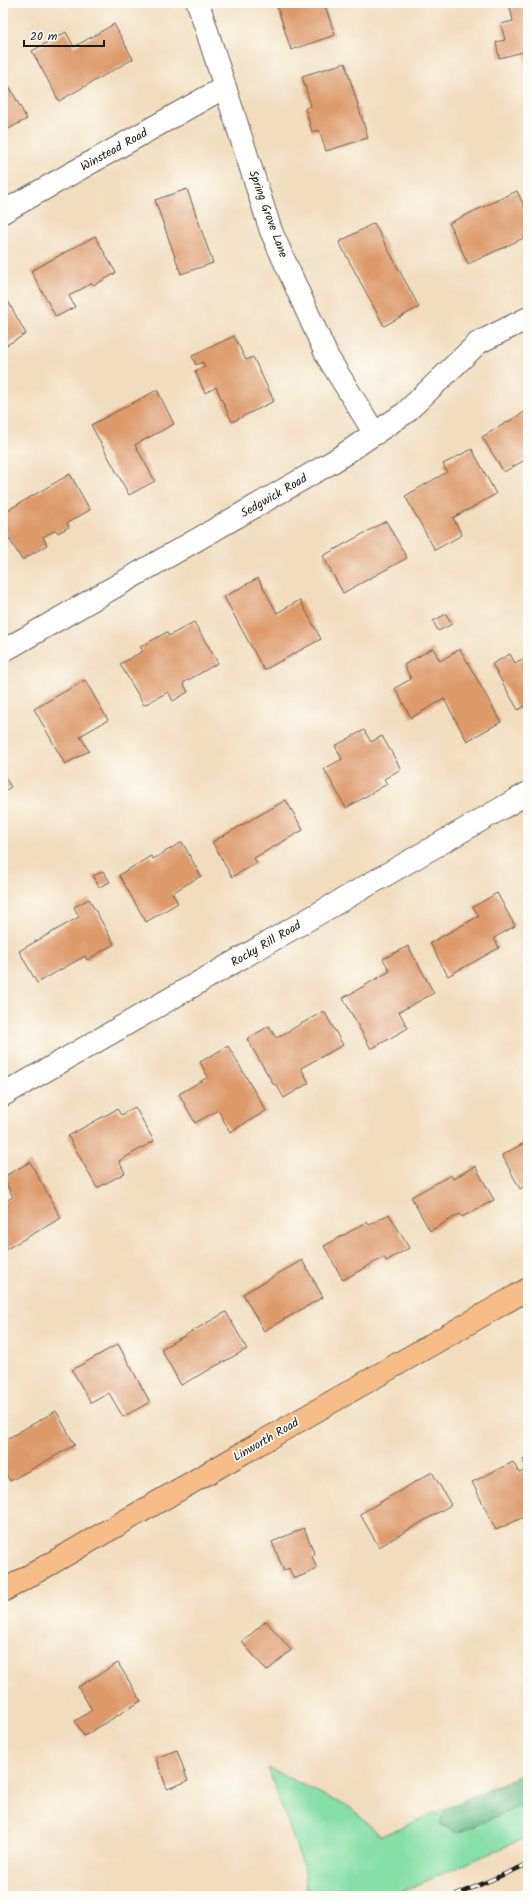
<svg xmlns="http://www.w3.org/2000/svg" width="531" height="1899" font-family="Kalam,sans-serif">
  <style>
    .green { fill: #84dea5; stroke: #507d60 }
    .forest { fill: #6bbd8a; stroke: #446c53 }
    .building { fill: #dd9a6a }
    .lines { fill: none; stroke-linecap: round; stroke-linejoin: round }
    .minor-casing { stroke: #676054; stroke-width: 24 }
    .major-casing { stroke: #676054; stroke-width: 24 }
    .minor { stroke: #fff; stroke-width: 22 }
    .major { stroke: #f7bd88; stroke-width: 22 }
    .rail-casing { stroke: #1c1c1c; stroke-width: 4.5 }
    .rail { stroke: #fdfcf7; stroke-width: 3; stroke-dasharray: 9; stroke-linecap: butt }
    .labels { text-anchor: middle; dominant-baseline: central; stroke-width: 3.5; stroke-linejoin: round; paint-order: stroke }
    .street-label { font-size: 12px; fill: #1c1c1c; stroke: #fdfcf7 }
  </style>
  <rect width="100%" height="100%" fill="#fdfcf7"/>
  <filter id="ink" filterUnits="userSpaceOnUse"><feTurbulence type="fractalNoise" baseFrequency=".025" numOctaves="2"/><feDisplacementMap in="SourceGraphic" scale="8" xChannelSelector="R" yChannelSelector="G"/><feConvolveMatrix kernelMatrix="1 2 1 2 8 2 1 2 1" color-interpolation-filters="sRGB"/></filter>
  <filter id="wash" filterUnits="userSpaceOnUse"><feTurbulence type="fractalNoise" baseFrequency=".012" numOctaves="4" result="noise"/><feDisplacementMap in="SourceGraphic" scale="16" xChannelSelector="R" yChannelSelector="G"/><feGaussianBlur stdDeviation="0.9" result="paint"/><feColorMatrix in="noise" values="0 0 0 0 0 0 0 0 0 0 0 0 0 0 0 0 0 1.4 0 .05"/><feComposite in="paint" operator="in"/></filter>
  <g filter="url(#wash)">
    <rect width="100%" height="100%" fill="#f1ddbd"/>
    <path class="green" d="M268,1768L351,1808L381,1836L446,1808L440,1824L457,1833L528,1803V1837L391,1896H305L306,1895L305,1871Z"/>
    <path class="forest" d="M528,1772V1803L457,1833L440,1824L446,1808Z"/>
    <g id="blocks">
      <path class="building" d="M276,3H324L335,35L291,50Z
        M509,3H528V72L523,52L499,58L496,42L505,40L501,24L513,21Z
        M114,24L133,59L59,101L32,51L66,32L74,47Z
        M345,63L368,138L326,151L319,130L312,132L305,108L311,106L302,76Z
        M9,86L27,119L3,132V90Z
        M187,189L213,263L181,274L155,200Z
        M517,191L528,214V236L468,264L449,223Z
        M374,223L419,307L384,326L339,242Z
        M95,236L116,273L94,285L92,283L69,296L75,307L56,317L31,271Z
        M3,292L26,334L3,347Z
        M234,336L246,360L253,357L274,401L232,422L216,387L205,393L195,371L205,367L203,362L196,365L192,356Z
        M157,390L174,424L135,445L155,481L129,495L91,425Z
        M528,410V458L504,472L482,437Z
        M472,449L496,494L453,518L462,535L435,550L405,496L447,472L443,464Z
        M70,474L90,510L67,523L69,527L58,533L56,530L43,537L47,545L22,560L3,528V513Z
        M386,521L407,558L343,593L323,556Z
        M258,578L277,613L300,600L321,639L264,670L224,597Z
        M446,614L452,624L438,631L433,621Z
        M194,622L218,663L183,683L188,692L173,701L168,692L144,705L120,664L143,651L140,647L167,632L169,636Z
        M433,648L440,661L460,649L501,722L467,741L444,699L411,718L395,688L411,679L404,665Z
        M510,654L515,663L528,656V704L518,710L492,664Z
        M85,680L108,720L80,736L89,751L65,764L34,709Z
        M364,730L371,742L382,736L401,769L384,779L387,784L346,808L324,769L342,759L335,746Z
        M3,774L11,787L3,792Z
        M286,800L303,830L254,858L257,863L232,877L212,842Z
        M182,842L201,876L172,893L178,903L146,922L119,875L151,856L153,859Z
        M103,871L110,882L99,887L93,876Z
        M497,893L515,926L494,938L499,948L448,976L430,943L479,916L473,907Z
        M89,899L114,944L87,960L85,956L37,983L19,951L79,917L74,907Z
        M408,946L434,993L399,1012L408,1028L371,1049L343,998L390,971L383,959Z
        M324,1011L343,1045L301,1068L309,1083L284,1098L276,1084L274,1085L247,1039L269,1026L276,1038Z
        M228,1046L266,1111L230,1132L218,1110L195,1123L179,1094L208,1077L200,1062Z
        M135,1107L154,1141L119,1161L125,1173L97,1188L68,1136L117,1109L121,1115Z
        M528,1141V1184L520,1189L502,1155Z
        M30,1162L61,1218L3,1251V1203L13,1197L3,1177Z
        M475,1166L494,1200L462,1217L460,1214L430,1231L411,1197L451,1175L453,1179Z
        M389,1214L409,1248L386,1261L384,1257L343,1280L324,1246L367,1222L369,1225Z
        M302,1260L323,1297L264,1331L243,1294Z
        M226,1312L247,1349L181,1385L161,1349Z
        M118,1344L150,1402L123,1417L109,1393L91,1403L72,1370Z
        M56,1411L75,1445L10,1481L3,1469V1441Z
        M528,1457V1515L496,1530L472,1482L513,1462L519,1473L528,1469L523,1459Z
        M432,1472L451,1505L379,1547L360,1514Z
        M304,1528L315,1555L312,1556L317,1569L294,1579L289,1568L284,1571L272,1542Z
        M266,1621L291,1650L267,1671L242,1642Z
        M118,1663L141,1701L84,1736L75,1721L92,1710L78,1687Z
        M177,1750L188,1781L167,1789L156,1758Z"/>
    </g>
  </g>
  <g filter="url(#ink)">
    <use href="#blocks" fill-opacity="0" stroke="#676054" stroke-width="1"/>
    <g class="lines">
      <defs>
        <path id="minor" d="M198,3L271,231L327,356L375,434
          M3,212L225,87
          M3,651L334,461L405,413L478,343L528,318
          M3,1095L528,793"/>
        <path id="major" d="M3,1591L528,1289"/>
      </defs>
      <use href="#minor" class="minor-casing"/>
      <use href="#major" class="major-casing"/>
      <use href="#minor" class="minor"/>
      <use href="#major" class="major"/>
      <defs>
        <path id="rail" d="M454,1896L528,1864"/>
      </defs>
      <use href="#rail" class="rail-casing"/>
      <use href="#rail" class="rail"/>
    </g>
  </g>
  <g class="labels">
    <g class="street-label">
      <text transform="translate(114 150) rotate(-29)">Winstead Road</text>
      <text transform="translate(268 214) rotate(70)">Spring Grove Lane</text>
      <text transform="translate(274 496) rotate(-30)">Sedgwick Road</text>
      <text transform="translate(266 944) rotate(-30)">Rocky Rill Road</text>
      <text transform="translate(266 1440) rotate(-30)">Linworth Road</text>
    </g>
  </g>
  <rect width="531" height="1899" fill="none" stroke="#fdfcf7" stroke-width="16"/>
  <path d="M24 40v6h80v-6" fill="none" stroke="#1c1c1c" stroke-width="2"/>
  <text x="30" y="40" font-size="12" fill="#1c1c1c" stroke="#fdfcf7" stroke-width="3" paint-order="stroke">20 m</text>
</svg>
